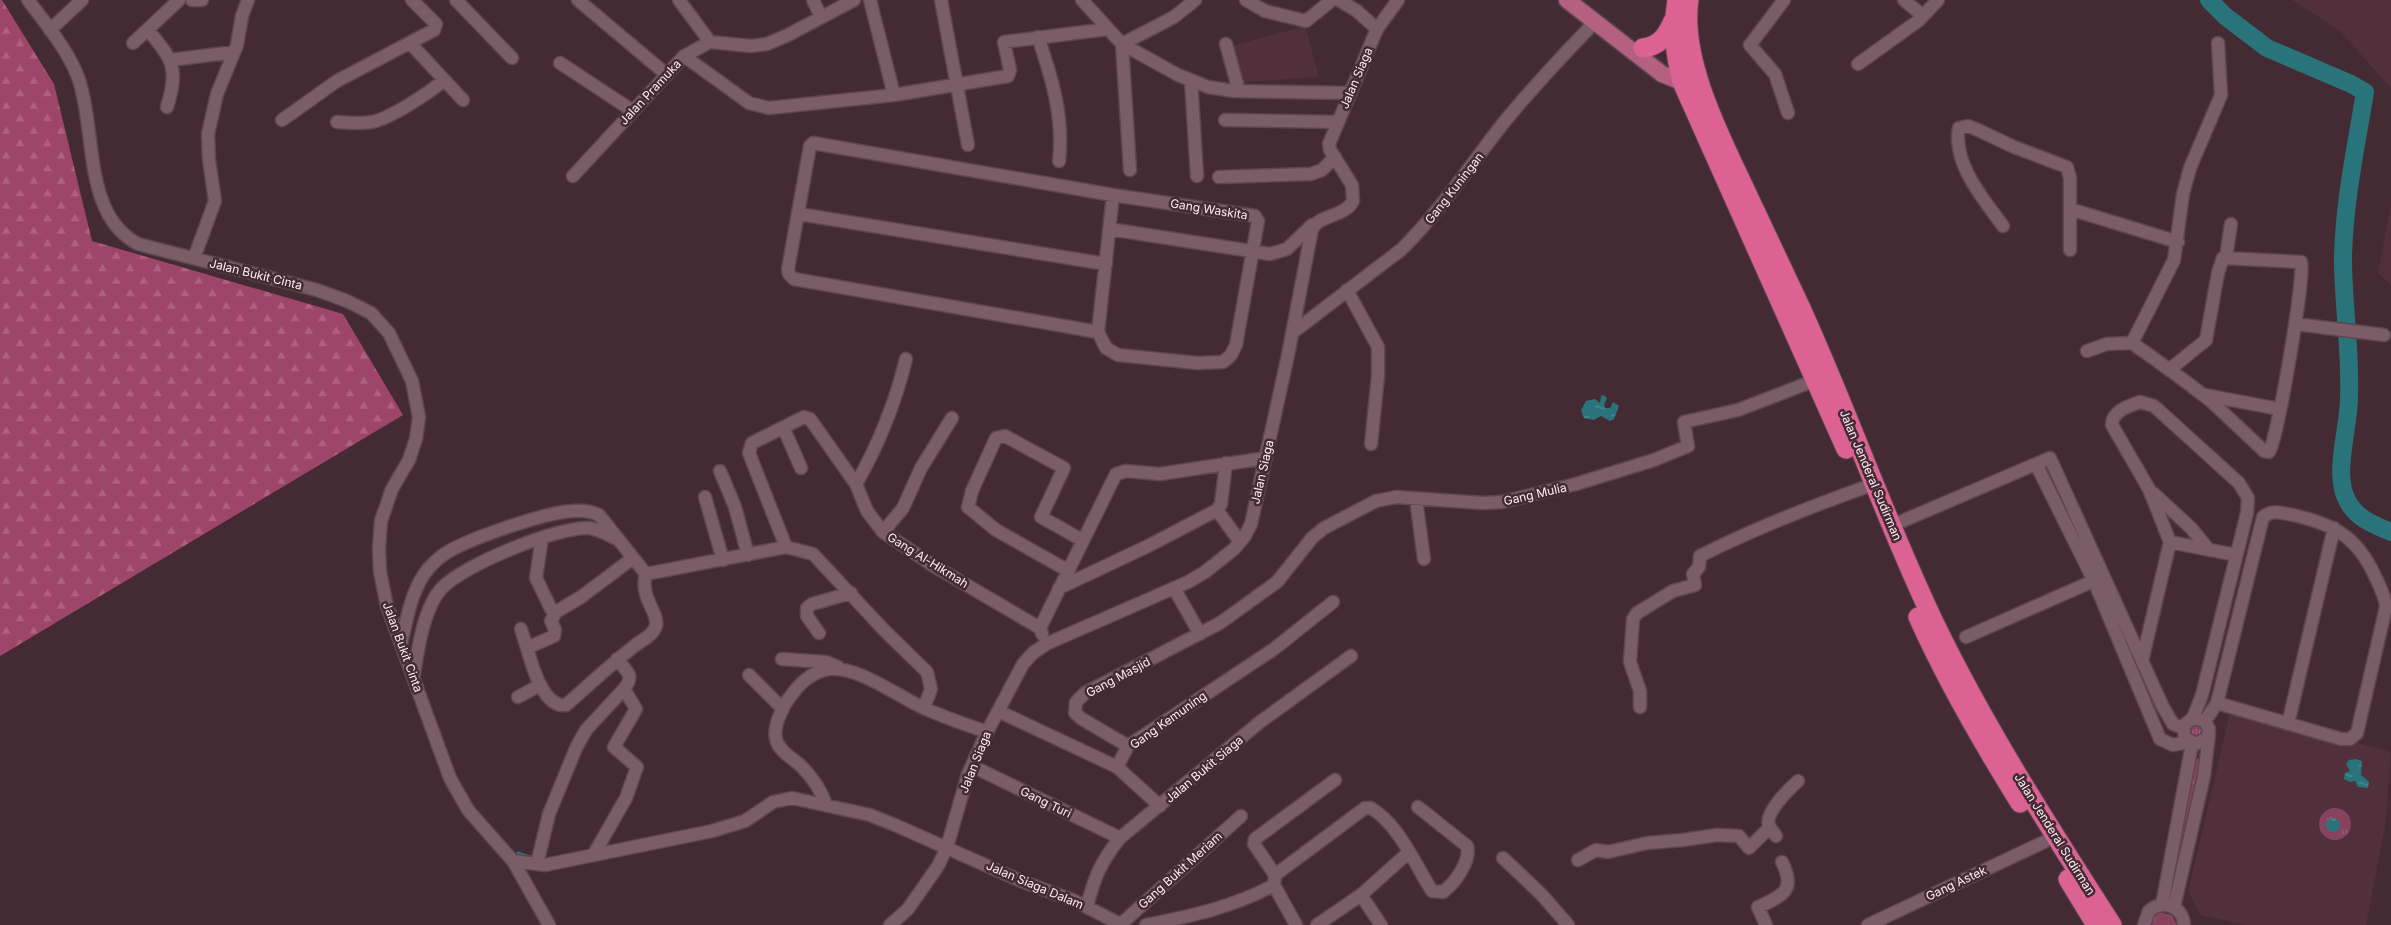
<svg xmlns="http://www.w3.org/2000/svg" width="2391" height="925" font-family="Inter,sans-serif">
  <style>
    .built { fill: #51303c }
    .grass { fill: url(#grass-tufts) }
    .forest { fill: url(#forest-firs) }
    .water { fill: url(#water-ripples) }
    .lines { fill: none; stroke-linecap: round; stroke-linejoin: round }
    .stream { stroke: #28747a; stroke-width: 3 }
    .river { stroke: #28747a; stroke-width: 18 }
    .minor-casing { stroke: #5d464f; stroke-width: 15 }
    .major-casing { stroke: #5d464f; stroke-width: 19 }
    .highway-casing { stroke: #5d464f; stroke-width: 21 }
    .minor { stroke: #7a5d67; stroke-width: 12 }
    .major { stroke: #b46081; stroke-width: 16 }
    .highway { stroke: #db6292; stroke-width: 19 }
    .labels { text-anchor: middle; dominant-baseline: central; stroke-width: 5; stroke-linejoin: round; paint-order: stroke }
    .street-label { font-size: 12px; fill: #feecf2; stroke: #442a33 }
  </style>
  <defs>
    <pattern id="grass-tufts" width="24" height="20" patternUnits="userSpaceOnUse" patternTransform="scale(1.25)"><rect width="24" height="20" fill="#87435d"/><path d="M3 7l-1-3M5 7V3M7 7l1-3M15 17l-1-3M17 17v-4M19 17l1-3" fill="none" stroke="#995e75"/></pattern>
    <pattern id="forest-firs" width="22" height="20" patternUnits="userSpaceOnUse" patternTransform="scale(1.25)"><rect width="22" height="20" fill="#9e4669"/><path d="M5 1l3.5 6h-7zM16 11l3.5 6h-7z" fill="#ad617f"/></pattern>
    <pattern id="water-ripples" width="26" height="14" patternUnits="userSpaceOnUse" patternTransform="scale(1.25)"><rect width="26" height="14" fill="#28747a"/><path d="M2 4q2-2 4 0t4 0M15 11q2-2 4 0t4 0" fill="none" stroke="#538f94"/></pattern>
  </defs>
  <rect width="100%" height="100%" fill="#442a33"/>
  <path class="built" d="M2292,0H2391V88L2339,30Z
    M1305,26L1319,77L1244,82L1229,47Z
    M2391,204V285L2378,273Z
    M2230,713L2343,739L2391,752L2385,827L2366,925H2244L2201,915L2188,892Z"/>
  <path class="grass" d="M2195,721L2206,731L2195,740L2187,729Z
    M2195,758L2202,759L2173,898L2166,901Z
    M2319 824a16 16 0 1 1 32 0a16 16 0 1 1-32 0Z
    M2159,912L2172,915L2177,925H2148L2154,914Z"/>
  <path class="forest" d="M0,0H2L54,84L92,241L343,314L403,415L0,656Z"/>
  <path class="water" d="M1604,395L1607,398L1604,405L1605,408H1610L1613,402L1619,406L1614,419L1610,421L1601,416L1594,420L1584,418L1581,410L1586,401L1595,399L1600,403L1601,396Z
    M2356,759L2362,761L2361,775L2369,782L2368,788L2358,787L2355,781L2350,782L2344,779L2345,773L2350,771L2346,764L2349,760Z
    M2326 825a7 7 0 1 1 14 0a7 7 0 1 1-14 0Z"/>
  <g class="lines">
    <path class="stream" d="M518,853L533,858"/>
    <path class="river" d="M2209,0L2225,16L2267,48L2351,84L2365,92C2356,147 2344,202 2343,258C2343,304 2351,351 2349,398C2349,429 2332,475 2348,502C2357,519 2375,525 2391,532"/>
    <defs>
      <path id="minor" d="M28,0C46,24 67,49 78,77C97,130 82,215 138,244L317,290L347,301L371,313L389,333L412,381L419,417L416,439L409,460L392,489L381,521L379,548L380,572L387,606L450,778L468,810L513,861L545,865L712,831L745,821L773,802L792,798L870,815L895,825L1021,881L1075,901L1122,925
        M192,0H202
        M456,0L512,58
        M578,0L666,74
        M679,0L710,42
        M813,0L821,17
        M941,0L968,145
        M1082,0L1122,44L1178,75L1208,87L1234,91L1349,93
        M1246,0L1265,11L1306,21L1332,0
        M1339,0L1357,11L1377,29
        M1784,0L1750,45L1775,74L1788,113
        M1904,0L1923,16
        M50,30L82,0
        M148,30C173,60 179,68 167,107
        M1038,37C1052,78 1064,118 1059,161
        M133,43L179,0
        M410,43L463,100
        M1226,44L1239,91
        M684,56L749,103L769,108L894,95L870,0
        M170,60L234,52
        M560,63L633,111
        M1858,64L1918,21L1938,0
        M1191,80L1197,176
        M894,95L1008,76L1010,70L1004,42L1108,29
        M282,120L337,81L434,30L436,24L412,0
        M1225,120L1338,122
        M337,122C349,123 360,124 372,122C391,118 429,93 444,80
        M1130,170L1122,44L1174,17L1195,0
        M573,176L684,56L710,42L751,46L767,44L788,35L854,0
        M1219,177L1311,174L1322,170L1335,157
        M2070,209L2178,242
        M799,214L1106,264
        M2003,226C1984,200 1952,163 1959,128L1968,126L1978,130L2014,147L2067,167L2070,178V250
        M1109,229L1270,254L1287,249L1312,225
        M2226,257L2231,224
        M194,258L215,201L209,160L208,134L217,94L237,45L242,16L248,0
        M1347,290L1378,347V376L1371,444
        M2295,324L2384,335
        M1098,332L794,279L789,274L788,269L810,146L813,143L1113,195L1255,216L1258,221L1236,345L1231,355L1223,362L1197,363L1118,355L1106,348L1098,332L1113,195
        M1292,333L1402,249C1441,210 1471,164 1505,121C1533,87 1564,54 1595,22
        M2132,343C2159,362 2186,381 2212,402L2264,451L2269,452C2278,437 2305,277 2301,262L2223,258L2218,273L2206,340L2169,370
        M2087,351L2107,344L2132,343L2174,260L2183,194L2190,168L2221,95L2218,43
        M2205,395L2279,409
        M784,429L801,468
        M2036,464L2094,581L2160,739L2173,745L2188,742
        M720,471L735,507L748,555
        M856,484C879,444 895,404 906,359
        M2153,493L2191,528L2209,550
        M705,497L723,560
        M1416,499L1424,559
        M1217,510L1240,542
        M1893,525L2050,458L2163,707L2173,724L2183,728
        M883,532L903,508L921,468L952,418
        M542,538L536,578L551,609L556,612L581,597L633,558
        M2170,542L2149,489L2112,425C2112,411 2128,406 2140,402L2154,406L2239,483L2248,498L2247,513L2202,695L2193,718L2183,726L2185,738L2196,744L2207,738L2209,729L2205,721L2193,718
        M1067,570L996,530L968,507L972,491L996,438L1005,436L1064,468L1041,517L1082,540
        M1059,588L1148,546L1217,510L1221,504L1226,463
        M1174,588L1200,634
        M556,612L551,621L555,630L554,636L527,648C532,665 543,708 566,705C589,685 612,663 637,644C643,640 654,634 656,626C659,612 639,597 646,574L786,547
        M521,629L527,648
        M819,633L807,616V608L812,604L851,593
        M1042,634L1040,628L1116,474L1126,471L1160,474L1266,458
        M1966,637L2100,578
        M401,644C407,619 411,590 428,569C434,562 442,555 451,550C475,537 546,512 573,511C583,510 591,511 599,515L646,574
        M782,659L826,662L838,667
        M2142,661L2170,542L2236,555
        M414,674C418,648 424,607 442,588C463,565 559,526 589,528C598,529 608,535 617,539
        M749,675L783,709
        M518,697L540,685
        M1640,707V691L1630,662L1633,619L1637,613L1673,591L1695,585L1693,574L1699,567L1700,556C1753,529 1807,508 1863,488
        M924,708L931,689L927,672L884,630L813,554L786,547L749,453L752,443L804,417L810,419L856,484L867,511L883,532L934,566L1040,628
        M998,711L1117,767L1160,806
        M2205,721L2217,703L2263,517C2273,509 2281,513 2293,515C2333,524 2356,536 2374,574C2379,585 2385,595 2386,607L2357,733L2350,739H2341L2217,703
        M2288,724L2334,528
        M1128,746L1082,719L1075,713L1076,702L1085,693L1220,623L1277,582L1312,538L1324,528L1376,501L1396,497L1483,503L1502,502L1576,484L1654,460L1688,446L1684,422L1738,410L1816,380
        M972,766L1120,838
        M1117,767L1128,746L1274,649L1333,602
        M826,805C821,790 813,778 802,767C793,758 779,752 776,739C773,727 782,707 790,697C800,683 811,672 829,669C857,665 900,698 926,709C946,718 967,725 987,732
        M1776,836C1774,833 1770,828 1769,826C1764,813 1789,789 1798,781
        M594,854L626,798L637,767L614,747L636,709L624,689C635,675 627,672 617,659
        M1503,858L1541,894L1568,925
        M1578,860L1596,850L1608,852L1647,843L1683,840L1717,835L1739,836L1749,848L1770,827
        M513,861L549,925
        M537,864L549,814L576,748L586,730L624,689
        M1275,875L1254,844L1255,839L1335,780
        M1274,885L1296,925
        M1361,895L1381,925
        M2162,905L2192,744
        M1087,907C1094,878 1101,861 1120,838L1260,722L1351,656
        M2174,907L2204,776L2209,734
        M1121,924L1241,816
        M890,925L908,909L938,866L947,847L968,774L987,732L1023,664L1033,653L1046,644L1188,582L1205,572L1234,549L1245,536L1251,524L1288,355L1312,229C1320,214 1345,217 1353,201L1352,185L1330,150L1329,144L1377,29L1398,0
        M1146,925C1192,916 1233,907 1274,885L1275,875L1365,808H1371C1400,826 1414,863 1432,891L1443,892C1455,883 1471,861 1467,846L1418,807
        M1317,925L1361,895L1408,853
        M1766,925L1758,907C1784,895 1796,890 1782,862
        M1868,925L2044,842
        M2144,925L2149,911C2163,899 2183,906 2184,925"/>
      <path id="major" d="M1567,0L1662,74L1682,82L1692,79"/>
      <path id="highway" d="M1677,0C1672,29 1675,54 1682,82L1846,449
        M1689,0C1680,58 1719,134 1743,185C1762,226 1781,266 1800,306C1848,411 1885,520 1935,624C1986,729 2049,827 2112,925
        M1643,48C1660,46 1667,35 1673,21
        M1918,617C1947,682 1982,742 2020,803
        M2068,879L2096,925"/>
    </defs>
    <use href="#minor" class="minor-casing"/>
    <use href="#major" class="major-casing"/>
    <use href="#highway" class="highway-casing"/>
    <use href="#minor" class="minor"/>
    <use href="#major" class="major"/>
    <use href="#highway" class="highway"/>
  </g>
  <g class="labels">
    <g class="street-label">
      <text transform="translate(1356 78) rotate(-67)">Jalan Siaga</text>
      <text transform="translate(650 92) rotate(-47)">Jalan Pramuka</text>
      <text transform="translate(1454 188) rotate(-52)">Gang Kuningan</text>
      <text transform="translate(1209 209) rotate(9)">Gang Waskita</text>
      <text transform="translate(256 274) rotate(14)">Jalan Bukit Cinta</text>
      <text transform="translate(1262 472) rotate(-77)">Jalan Siaga</text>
      <text transform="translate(1871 475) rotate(67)">Jalan Jenderal Sudirman</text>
      <text transform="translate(1535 494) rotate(-13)">Gang Mulia</text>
      <text transform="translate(928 560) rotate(32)">Gang Al-Hikmah</text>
      <text transform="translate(403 647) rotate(70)">Jalan Bukit Cinta</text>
      <text transform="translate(1118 677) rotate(-28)">Gang Masjid</text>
      <text transform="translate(1168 720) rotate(-35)">Gang Kemuning</text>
      <text transform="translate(975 762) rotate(-68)">Jalan Siaga</text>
      <text transform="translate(1204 769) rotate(-40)">Jalan Bukit Siaga</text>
      <text transform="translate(1046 802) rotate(26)">Gang Turi</text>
      <text transform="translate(2055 834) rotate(58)">Jalan Jenderal Sudirman</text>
      <text transform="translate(1180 870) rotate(-42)">Gang Bukit Meriam</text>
      <text transform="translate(1956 883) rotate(-25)">Gang Astek</text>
      <text transform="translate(1035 885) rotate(23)">Jalan Siaga Dalam</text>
    </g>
  </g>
</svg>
